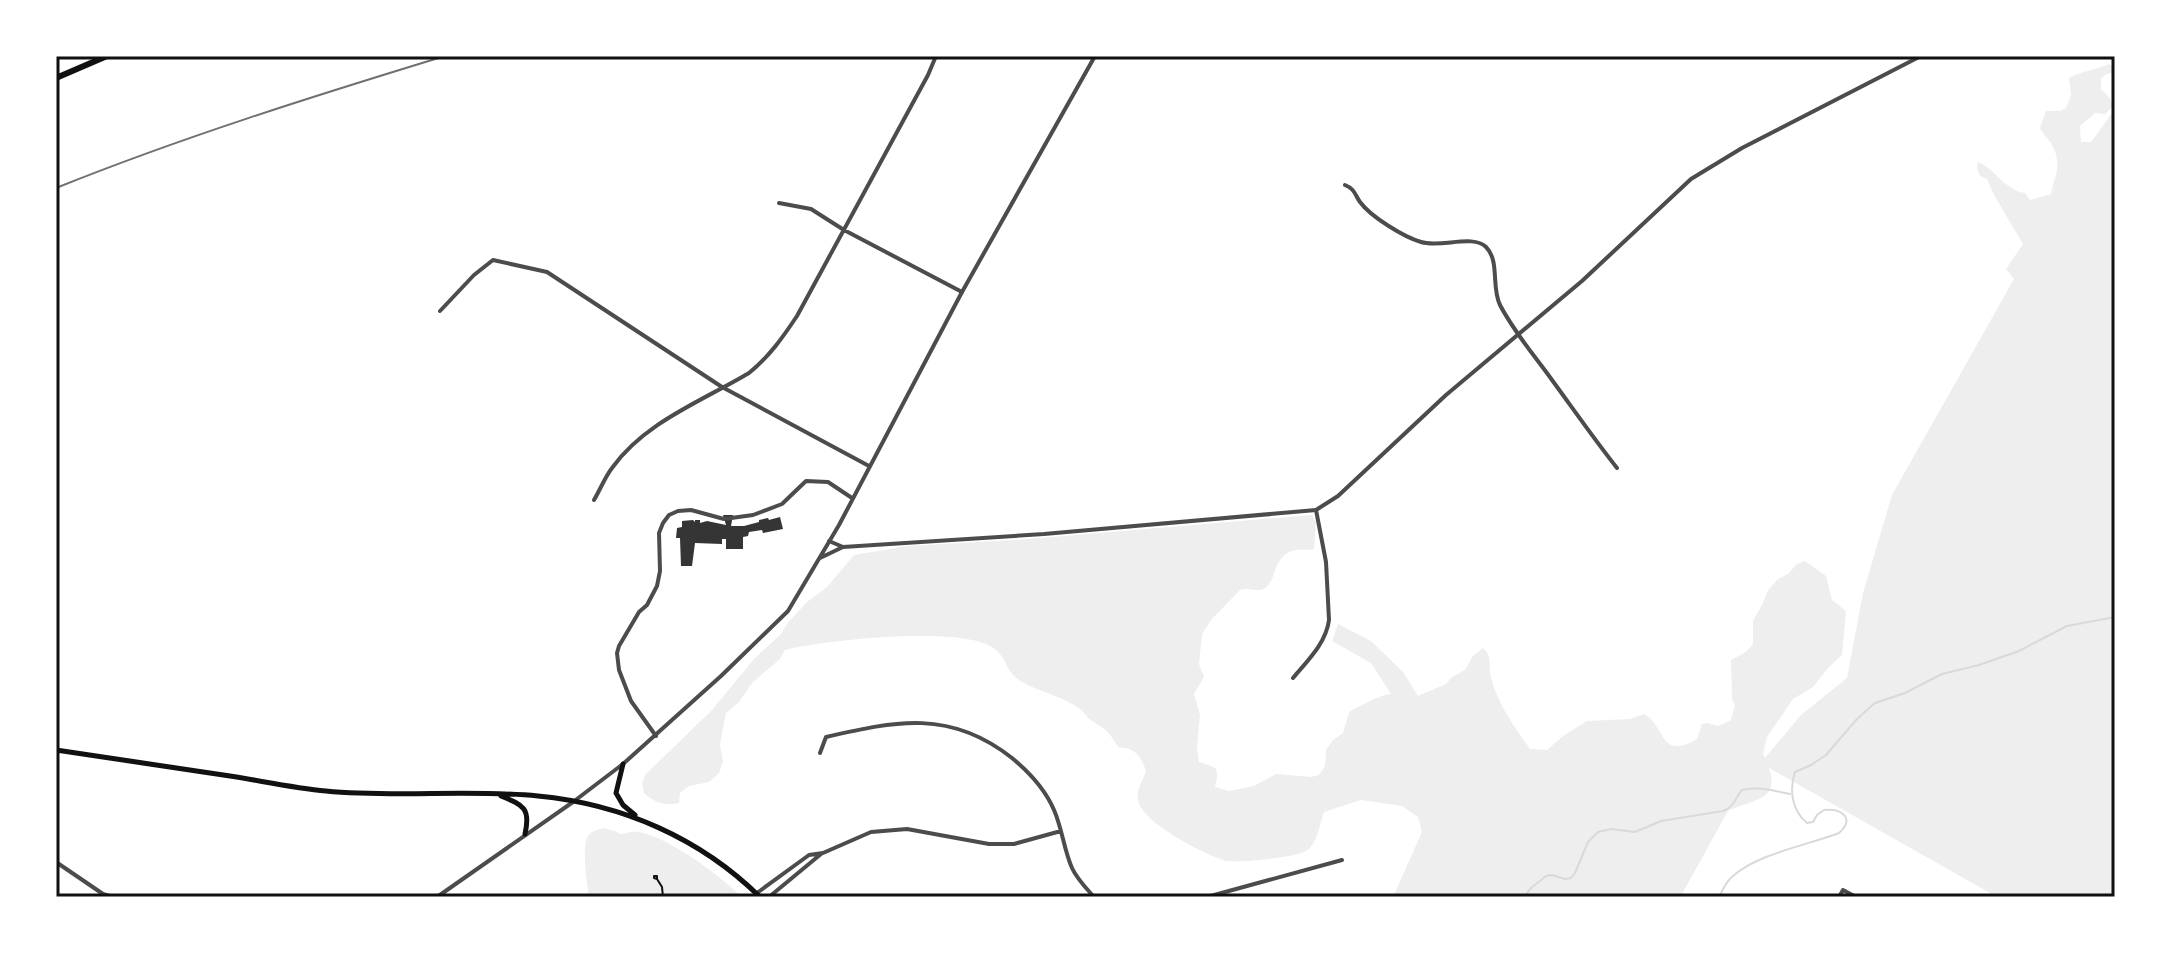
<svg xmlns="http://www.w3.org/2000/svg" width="2171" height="953" font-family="'Playfair Display',serif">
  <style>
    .green { fill: #eee }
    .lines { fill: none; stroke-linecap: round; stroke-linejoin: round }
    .stream { stroke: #d9d9d9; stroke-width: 2 }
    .building { fill: #353535 }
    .path { stroke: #111; stroke-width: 2 }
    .minor { stroke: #4c4c4c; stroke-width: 4 }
    .tertiary { stroke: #4c4c4c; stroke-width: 4 }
    .secondary { stroke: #111; stroke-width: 5 }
    .motorway { stroke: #111; stroke-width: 6 }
    .rail { stroke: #707070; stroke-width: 2 }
    .neatline { fill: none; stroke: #111; stroke-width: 3 }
  </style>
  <rect width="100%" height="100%" fill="#fff"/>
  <path class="green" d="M2109,64L2115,68V72L2106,74L2101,79V89L2110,98L2113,106L2105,114L2095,113L2080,126L2081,142H2091L2115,109V897H1997L1769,768C1781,801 1750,800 1728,811L1682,894L1683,897H1393L1422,832L1418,817L1402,806L1361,800L1324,812C1320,823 1317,845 1306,851C1297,857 1239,863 1227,861C1206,856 1141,822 1138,800C1136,790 1143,780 1146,771C1142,758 1134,746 1119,748C1114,741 1110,733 1103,728C1099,725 1093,722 1088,718C1087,716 1081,710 1080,709C1064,697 1041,692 1024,683C1003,672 1009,658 992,647C959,626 823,640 785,650L780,659L752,683L739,702L726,713L720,744L723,762L719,773L709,782L689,786L680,793L679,803C665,806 655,803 644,793L642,783L646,774L712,710L754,659L781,634L787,624L807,602L827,587L854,555L907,546L1015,540L1312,515L1316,522L1314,549C1307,551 1297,548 1289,552C1272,561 1276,582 1265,588C1257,593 1249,587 1240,590L1211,620L1202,634L1199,664L1204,677L1194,694L1200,715L1197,747L1199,762C1217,768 1220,766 1215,787L1229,791L1254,786L1276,774L1311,777L1319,775L1325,766L1326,750L1333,740L1343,733L1349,712C1359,707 1381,694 1391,694L1371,663L1332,641L1338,624L1371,641L1403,672L1418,696L1446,684L1452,677L1465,670L1473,656L1483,648C1493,656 1488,666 1491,677C1497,703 1515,728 1530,749L1547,750L1563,736L1587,721L1630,719L1644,714C1666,726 1659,761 1697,739L1702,724L1707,723L1718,726L1731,720L1735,705L1732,700L1731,660L1746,652L1753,644V621L1762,605L1768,590L1778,579L1788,574L1797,564L1805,561L1826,576L1832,600L1846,611L1842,655L1828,668L1813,687L1793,699L1767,737L1763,754L1765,758L1801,715L1847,678L1863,593L1892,495L2014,279L2006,269L2023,244L1994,195L1987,179L1980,176L1977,168L1978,162C1997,170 2004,190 2025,193L2030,200L2051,194C2055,174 2063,164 2051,143C2047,137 2043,135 2040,128L2046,111H2060L2066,108L2071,95L2069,78C2081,71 2096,70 2109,64Z
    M603,828L615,831L620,834C626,834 632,830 639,832C670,838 719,875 742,897H589C587,886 582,847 587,838C590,831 597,830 603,828Z"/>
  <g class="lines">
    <path class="stream" d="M1524,897L1531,888L1546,876L1552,875L1565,879L1571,878L1575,873L1588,842L1598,832L1611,829L1635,832L1661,821L1723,811C1734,807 1735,798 1742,790C1759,786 1774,791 1790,794
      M1719,897C1723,890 1726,881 1733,876C1757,854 1808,845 1839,833C1856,818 1841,808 1824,810L1817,815L1813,822L1807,823C1792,811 1789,790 1795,772L1811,765L1826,755L1857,719L1875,703L1905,693L1942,674L1979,665L2019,651L2067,626L2115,617"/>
  </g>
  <path class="building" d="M723,515H733L731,526H744L759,522V520L768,518L769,520L780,517L783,529L763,533L762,530L749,532L748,536L743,537V549H726V539H722V544L695,543L692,566H681L680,538H676L677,528L682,527V521L693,520L695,522V520H700V523L707,521L726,525Z"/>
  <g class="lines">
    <path class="path" d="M654,876H657V879L654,878Z
      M657,879L662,887L663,897"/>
    <path class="minor" d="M1345,185C1355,189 1355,195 1360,202C1371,217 1404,237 1421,242C1441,248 1473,234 1486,247C1500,261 1491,287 1500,305C1514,332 1534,355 1552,380C1574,410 1594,439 1617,468
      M779,203L811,209L844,230L962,292
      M440,311L474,275L493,260L547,272L722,387L869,466
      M594,500C600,490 605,477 612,468C645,422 702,401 749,373C769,357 783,337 797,316L928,75L936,56
      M1293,678C1308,660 1326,643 1329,620L1326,562L1316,510
      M656,736L631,701L619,670L617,653L619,646L639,612L647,605L657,586L660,571L659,533L663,523L669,515L678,511L691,510L724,519L753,515L782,504L806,481L828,482L852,498
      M820,753L826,737C896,721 950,709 1012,758C1029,772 1045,789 1054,810C1062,828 1064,850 1072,868C1077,879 1086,888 1094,897
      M56,862L103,894L113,897
      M757,893L809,855L823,853L871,832L907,829L989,844H1014L1061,831
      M769,897L821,854
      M1207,897L1342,860
      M1839,897L1843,890L1856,897"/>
    <path class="tertiary" d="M829,541L843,547L1044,534L1316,510L1338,496L1446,395L1582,281L1691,179L1742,148L1921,56
      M820,558L843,547
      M437,897L573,802L623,764L721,676L788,611L839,525L962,292L1095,56"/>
    <path class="secondary" d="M56,750C114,759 172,767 230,776C262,781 294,788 326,791C396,798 468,789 538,796C622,804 700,838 760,897
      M623,764L616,793L623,805L635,815
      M501,796C523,805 531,808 525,834"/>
    <path class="motorway" d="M56,78L107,56"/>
    <path class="rail" d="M56,188C183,137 314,96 445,56"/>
  </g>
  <rect width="2171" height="953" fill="none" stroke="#ffffff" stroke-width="116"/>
  <rect x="58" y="58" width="2055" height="837" class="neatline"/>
</svg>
